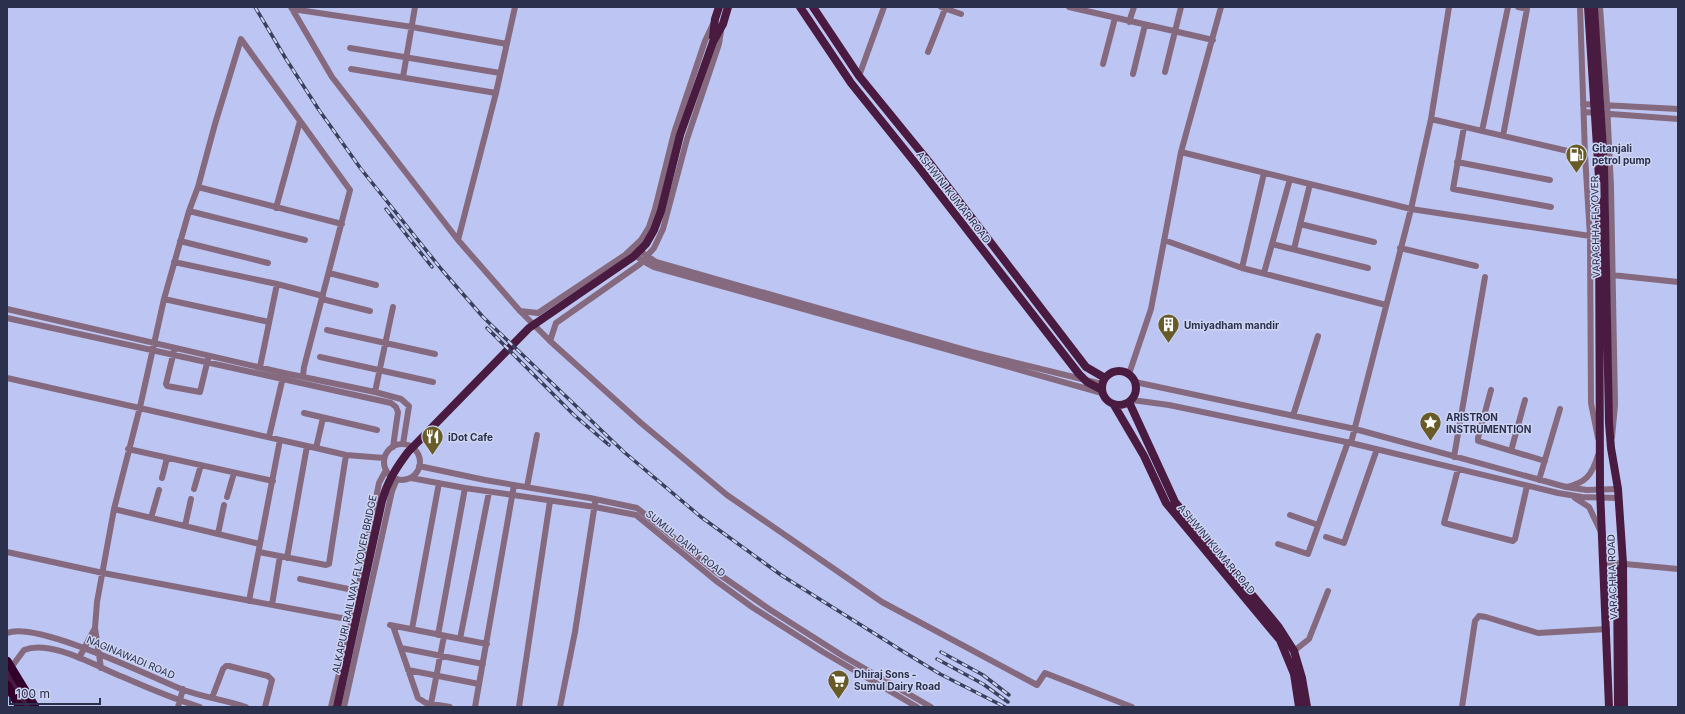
<svg xmlns="http://www.w3.org/2000/svg" width="1685" height="714" font-family="Inter,sans-serif">
  <style>
    .lines { fill: none; stroke-linecap: round; stroke-linejoin: round }
    .minor { stroke: #85697e; stroke-width: 6 }
    .major { stroke: #4a1b41; stroke-width: 8 }
    .highway { stroke: #33002b; stroke-width: 9 }
    .rail-casing { stroke: #3a3f5e; stroke-width: 3.5 }
    .rail { stroke: #cdd4f2; stroke-width: 2; stroke-dasharray: 6; stroke-linecap: butt }
    .labels { text-anchor: middle; dominant-baseline: central; stroke-width: 3; stroke-linejoin: round; paint-order: stroke }
    .poi-label { font-size: 10px; font-weight: bold; fill: #2b304d; stroke: #cdd4f2; text-anchor: start }
    .street-label { font-size: 10px; fill: #2b304d; stroke: #cdd4f2 }
  </style>
  <rect width="100%" height="100%" fill="#bdc6f2"/>
  <g class="lines">
    <path class="minor" d="M291,7L332,77L458,240L520,311L550,341L641,423L727,495L882,602L1037,685L1045,673L1132,707
      M941,7L961,14
      M1069,7L1213,40
      M1580,7L1585,155L1590,236L1591,403L1598,438
      M1600,7L1607,104L1611,187L1615,405L1612,437
      M292,9L412,27L507,44
      M1129,22L1134,7
      M350,48L500,73
      M928,52L945,9
      M1103,64L1115,18
      M351,69L496,93
      M1165,72L1181,7
      M1133,74L1145,25
      M859,76L884,7
      M403,77L415,7
      M1583,104L1678,109
      M1584,112L1678,119
      M1431,119L1585,155
      M1464,127L1453,189L1551,207
      M1482,131L1508,7
      M1503,136L1527,9L1518,7
      M1181,152L1411,209L1590,236
      M1457,162L1550,180
      M1264,173L1242,268L1386,305
      M198,187L342,224
      M276,208L300,121
      M189,211L305,240
      M1300,224L1374,242
      M458,240L496,93L515,7
      M1164,240L1242,268
      M180,241L268,263
      M1272,244L1368,268
      M634,247L656,262L972,352L1102,384
      M1400,248L1476,266
      M1294,249L1310,184
      M630,251L643,261L654,267L1102,393
      M174,262L277,284L323,296
      M329,273L376,285
      M1264,273L1290,179
      M1590,275H1612L1678,282
      M164,299L269,322
      M322,299L370,311
      M7,309L284,373L375,392L401,399L409,406L403,444
      M520,311L538,313L625,255L641,240L649,227L655,209L674,133L705,41L713,24
      M7,318L391,403L396,407L398,412L393,447
      M327,330L435,354
      M550,341L556,323L640,264L654,248L663,229L687,139L719,44L721,31
      M174,351L166,384L167,386L200,392L208,359
      M320,357L433,382
      M260,367L277,284
      M1129,374L1151,309L1181,152L1221,7
      M7,378L316,448L346,455L384,458
      M1135,382L1355,429L1566,487L1587,490L1618,489
      M1491,390L1478,438V441L1545,461
      M375,392L393,307
      M1132,400L1169,405L1351,443L1558,493L1582,497L1618,498
      M304,413L377,430
      M1293,416L1318,336
      M269,437L283,377
      M1351,443L1411,209L1431,119L1449,7
      M384 462a18 18 0 1 1 36 0a18 18 0 1 1-36 0Z
      M316,448L323,418
      M128,449L273,481
      M1511,451L1525,400
      M1454,457L1485,277
      M419,466L485,480L590,498L637,508L716,572L769,609L843,656L931,707
      M1458,469L1444,523L1513,541L1515,539L1527,486
      M162,478L167,458
      M411,478L465,488L595,507L636,515L715,580L752,607L823,652L917,707
      M1539,480L1560,409
      M527,487L537,435
      M1566,487C1586,483 1592,475 1598,455
      M194,489L201,465
      M227,497L234,473
      M1575,498L1589,507L1600,530
      M114,509L260,544
      M1290,515L1318,525
      M151,518L159,490
      M185,526L191,499
      M218,534L224,505
      M1326,537L1344,543L1377,449
      M1278,544L1308,554L1348,442
      M7,552L103,573L352,620
      M259,552L326,565L329,564L346,455
      M287,558L307,446
      M1604,562L1678,569
      M300,579L358,591
      M249,601L280,440
      M272,605L280,556
      M390,625L487,644
      M393,626L418,698L426,703L450,707
      M412,629L439,483
      M7,633C37,621 149,676 181,689C202,697 225,700 246,707
      M438,635L465,488
      M460,639L489,492
      M401,648L483,664
      M1294,651L1309,639L1328,591
      M79,658L95,628
      M101,668L95,628L97,602L114,509L140,407L164,299L189,211L198,187L215,124L241,39L350,190L304,367L303,376
      M10,669L24,650C51,639 97,667 123,677C148,688 174,699 200,707
      M408,670L479,684
      M212,698L223,669L226,666H229L268,676L272,680L265,707
      M431,704L444,636
      M178,707L183,689
      M331,707L352,620L379,483L386,470
      M344,707L392,491L397,479
      M475,707L514,485
      M519,707L550,501
      M560,707L575,632L595,503
      M1462,707L1475,621L1479,616L1486,617L1538,633L1607,629"/>
    <path class="major" d="M800,7L851,83L920,169L1079,374L1087,382L1102,390
      M813,7L859,76L929,162L1086,367L1105,378
      M1588,7L1599,178
      M1594,7L1604,166L1609,423L1611,448L1618,489L1623,563L1624,707
      M713,37L715,19L719,7
      M1599,202L1600,489L1609,707
      M1102 388a17 17 0 1 1 34 0a17 17 0 1 1-34 0Z
      M1129,402L1175,502L1278,626L1294,651L1302,678L1307,707
      M1114,405L1144,456L1166,503L1280,640L1294,674L1299,707
      M7,676L26,707
      M337,707L382,501C387,482 396,468 408,452L529,328L633,257L646,244L654,230L661,211L680,135L713,42L723,24L728,7
      M1618,707L1617,573L1623,566"/>
    <path class="highway" d="M7,661L35,707
      M7,685L20,707"/>
    <defs>
      <path id="rail" d="M255,7L286,59L319,110L361,169L442,270L483,317L624,452L701,517L781,575L904,652L940,674L1005,707
        M386,209L432,267
        M487,328L574,415L609,445
        M941,652L983,675L1009,695
        M937,659L983,684L1008,702"/>
    </defs>
    <use href="#rail" class="rail-casing"/>
    <use href="#rail" class="rail"/>
  </g>
  <defs>
    <symbol id="fuel-pin" viewBox="-11 -11 22 30"><path d="M0 17L-7.5 6A9.5 9.5 0 1 1 7.5 6Z" fill="#685b28" stroke="#cdd4f2"/><path d="M-5.5-6h7V0h2V4h1.3V-2.5L3-4.5l.8-.8L6-3V5H2.5V1h-1V6h-7ZM-4.2-4.7v3.2H.2V-4.7Z" fill="#fff"/></symbol>
    <symbol id="building-pin" viewBox="-11 -11 22 30"><path d="M0 17L-7.5 6A9.5 9.5 0 1 1 7.5 6Z" fill="#685b28" stroke="#cdd4f2"/><path d="M-4-6H4V6H1V3H-1V6H-4ZM-2.5-4.3h1.7v1.8h-1.7ZM.8-4.3h1.7v1.8H.8ZM-2.5-1h1.7V.8h-1.7ZM.8-1h1.7V.8H.8Z" fill="#fff"/></symbol>
    <symbol id="sight-pin" viewBox="-11 -11 22 30"><path d="M0 17L-7.5 6A9.5 9.5 0 1 1 7.5 6Z" fill="#685b28" stroke="#cdd4f2"/><path d="M0-6L1.8-2.2L6-1.7L2.9 1.2L3.7 5.4L0 3.3L-3.7 5.4L-2.9 1.2L-6-1.7L-1.8-2.2Z" fill="#fff"/></symbol>
    <symbol id="restaurant-pin" viewBox="-11 -11 22 30"><path d="M0 17L-7.5 6A9.5 9.5 0 1 1 7.5 6Z" fill="#685b28" stroke="#cdd4f2"/><path d="M-5-6h1v4h1v-4h1v4h1v-4h1v5L-1.5 .5V6h-2V.5L-5-1ZM5-6V6H3V1.5H1.5Q1.5-4 5-6Z" fill="#fff"/></symbol>
    <symbol id="supermarket-pin" viewBox="-11 -11 22 30"><path d="M0 17L-7.5 6A9.5 9.5 0 1 1 7.5 6Z" fill="#685b28" stroke="#cdd4f2"/><path d="M-6-5.5h2.5l.6 2H6L4.5 2H-2.5L-4.4-4H-6ZM-1.5 3.2a1.3 1.3 0 1 0 .1 0ZM3 3.2a1.3 1.3 0 1 0 .1 0Z" fill="#fff"/></symbol>
  </defs>
  <g fill-rule="evenodd">
    <use href="#fuel-pin" x="1564" y="142" width="25" height="34"/>
    <use href="#building-pin" x="1156" y="312" width="25" height="34"/>
    <use href="#sight-pin" x="1418" y="410" width="25" height="34"/>
    <use href="#restaurant-pin" x="420" y="424" width="25" height="34"/>
    <use href="#supermarket-pin" x="826" y="668" width="25" height="34"/>
  </g>
  <g class="labels">
    <g class="poi-label">
      <text x="1592" y="148">Gitanjali<tspan x="1592" dy="12">petrol pump</tspan></text>
      <text x="1184" y="325">Umiyadham mandir</text>
      <text x="1446" y="417">ARISTRON<tspan x="1446" dy="12">INSTRUMENTION</tspan></text>
      <text x="448" y="437">iDot Cafe</text>
      <text x="854" y="674">Dhiraj Sons -<tspan x="854" dy="12">Sumul Dairy Road</tspan></text>
    </g>
    <g class="street-label">
      <text transform="translate(954 197) rotate(52)">ASHWINI KUMAR ROAD</text>
      <text transform="translate(1595 227) rotate(-91)">VARACHHA FLYOVER</text>
      <text transform="translate(686 543) rotate(39)">SUMUL DAIRY ROAD</text>
      <text transform="translate(1217 549) rotate(50)">ASHWINI KUMAR ROAD</text>
      <text transform="translate(1612 577) rotate(-92)">VARACHHA ROAD</text>
      <text transform="translate(354 584) rotate(-78)">ALKAPURI RAILWAY FLYOVER BRIDGE</text>
      <text transform="translate(131 657) rotate(23)">NAGINAWADI ROAD</text>
    </g>
  </g>
  <rect width="1685" height="714" fill="none" stroke="#2b304d" stroke-width="16"/>
  <path d="M10 698v6h90v-6" fill="none" stroke="#2b304d" stroke-width="2"/>
  <text x="16" y="698" font-size="12" fill="#2b304d" stroke="#cdd4f2" stroke-width="3" paint-order="stroke">100 m</text>
</svg>
